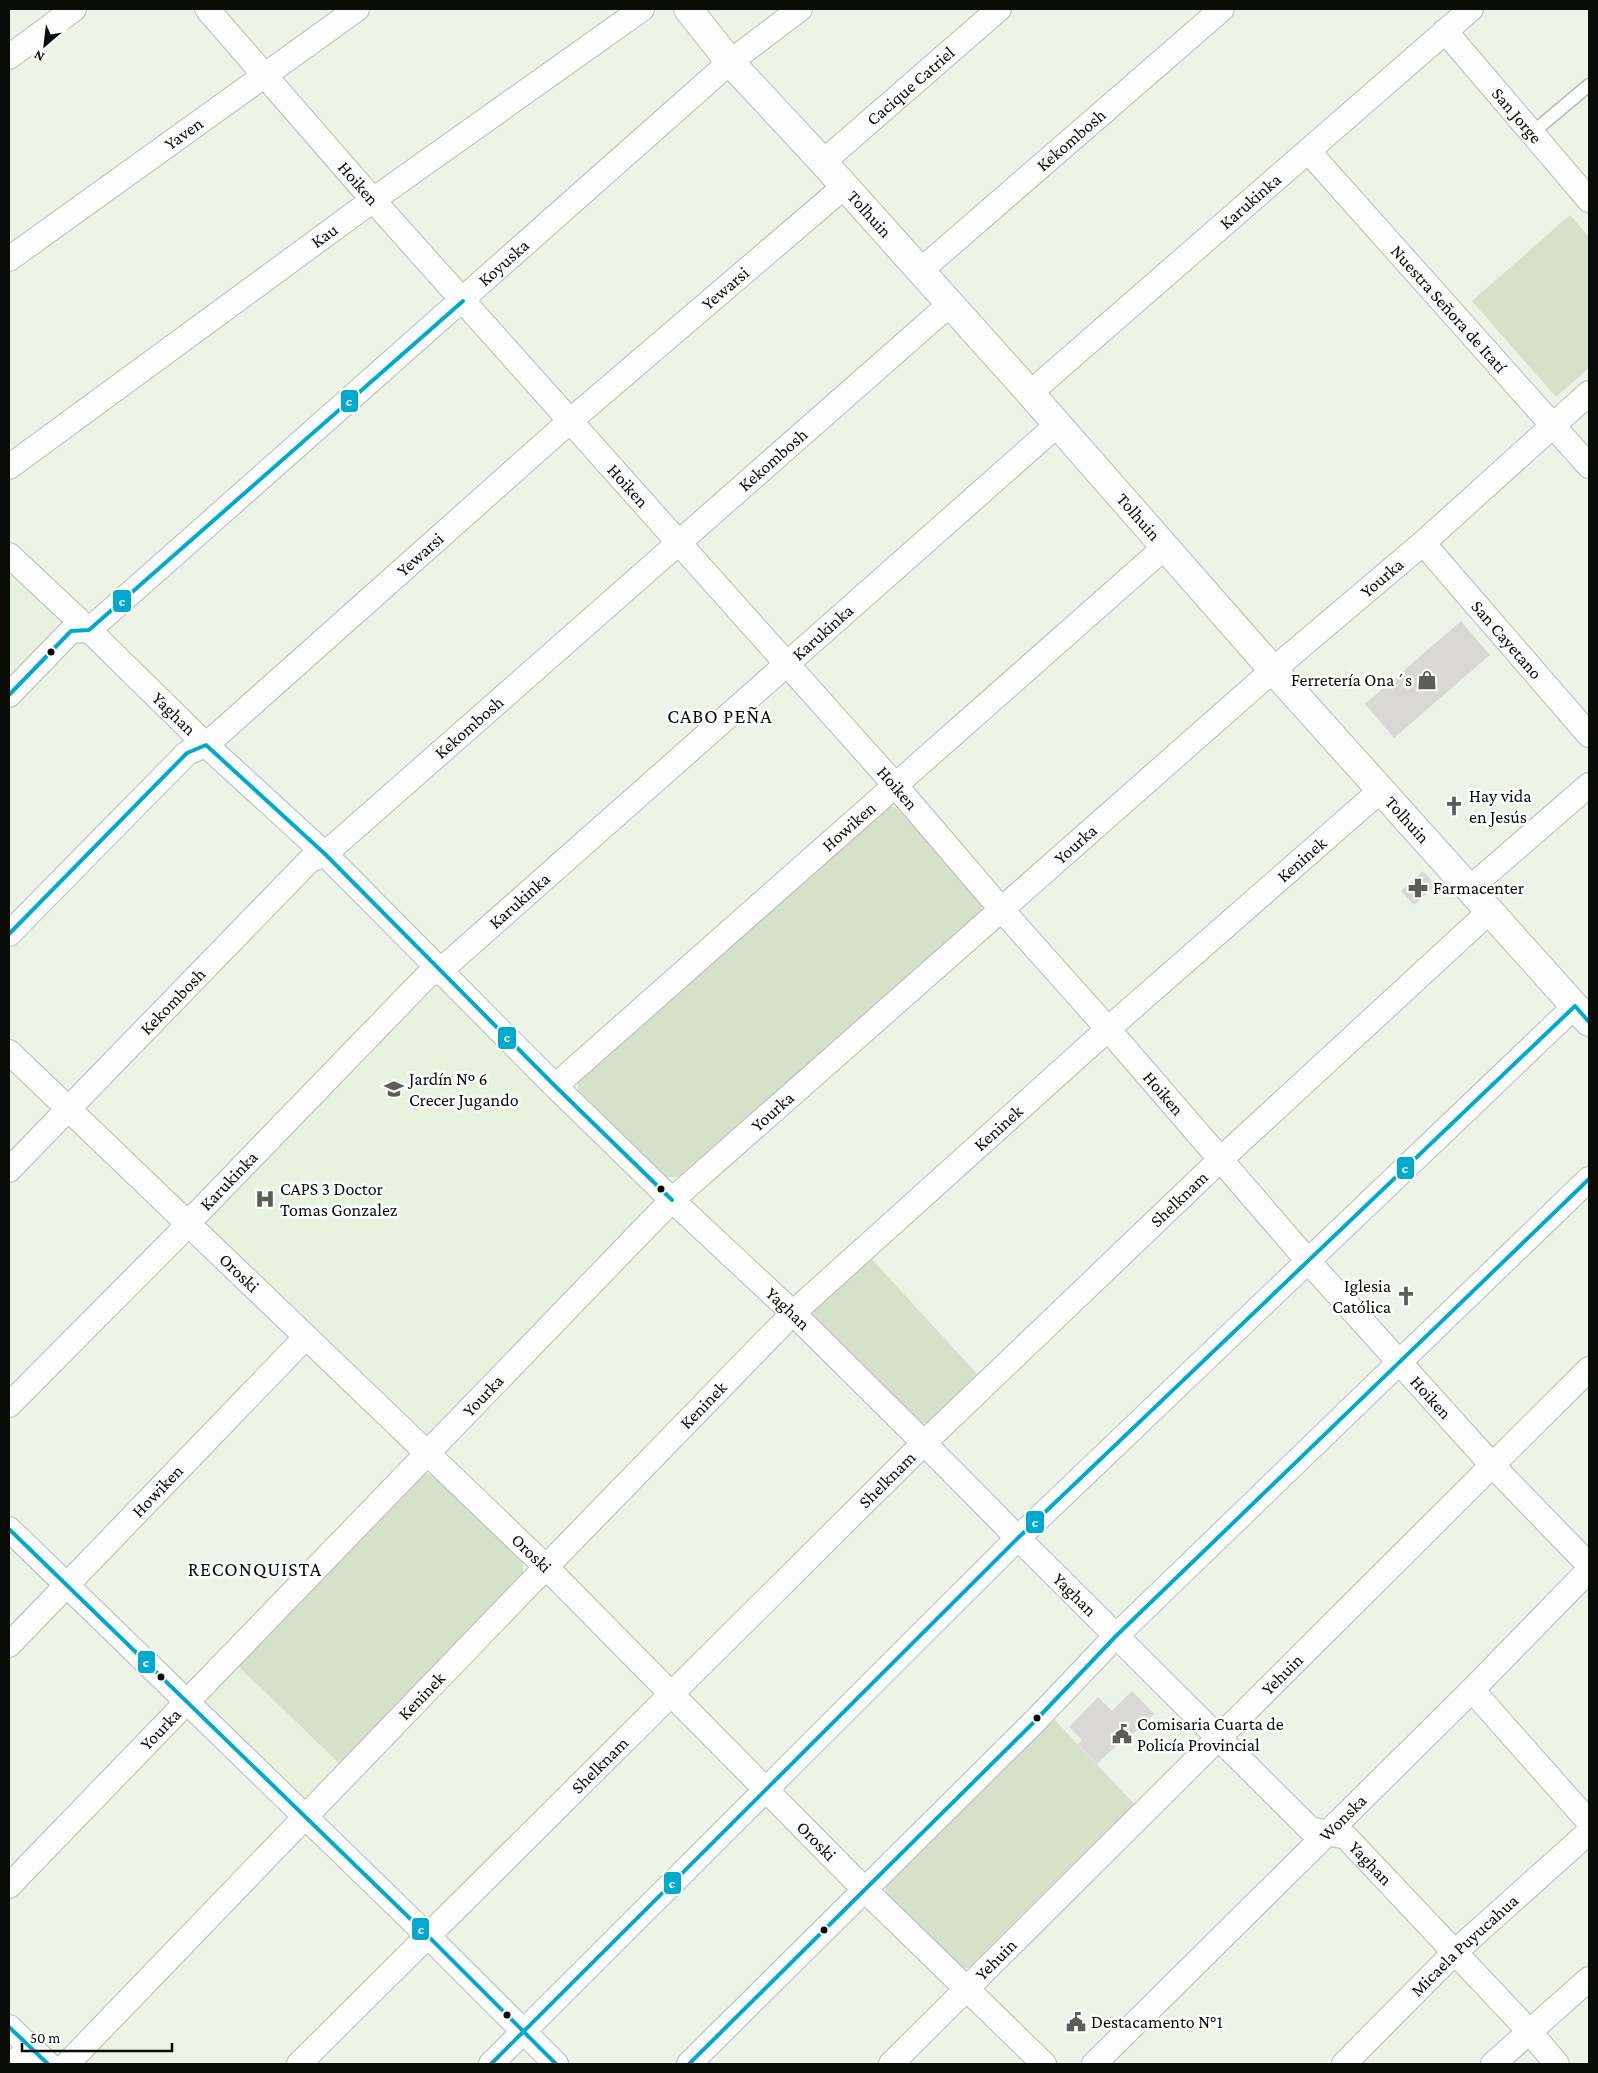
<svg xmlns="http://www.w3.org/2000/svg" width="1598" height="2073" font-family="'Crimson Pro',serif">
  <style>
    .built { fill: #e8f2de }
    .green { fill: #d6e1ca }
    .building { fill: #dad8d5 }
    .lines { fill: none; stroke-linecap: round; stroke-linejoin: round }
    .lane-casing { stroke: #b9bcb4; stroke-width: 15 }
    .street-casing { stroke: #b9bcb4; stroke-width: 26 }
    .secondary-casing { stroke: #b9bcb4; stroke-width: 30 }
    .lane { stroke: #fcfdfc; stroke-width: 12 }
    .street { stroke: #fcfdfc; stroke-width: 24 }
    .secondary { stroke: #fcfdfc; stroke-width: 28 }
    .bus-1-casing { stroke: #fff; stroke-width: 8 }
    .bus-1 { stroke: #00a9ce; stroke-width: 4 }
    .bus-dot { fill: #0a0d07; stroke: #fff; stroke-width: 2 }
    .labels { text-anchor: middle; dominant-baseline: central; stroke-width: 5; stroke-linejoin: round; paint-order: stroke }
    .street-label { font-size: 18px; fill: #0a0d07; stroke: #fff }
    .poi-label { font-size: 18px; fill: #0a0d07; stroke: #fff; text-anchor: start }
    .quarter-label { font-size: 20px; letter-spacing: 1px; fill: #0a0d07; stroke: #fff }
    .line-badge { stroke: #fff; stroke-width: 2 }
    .badge-label { font-size: 14px; text-anchor: middle; font-weight: bold; fill: #fff }
  </style>
  <rect width="100%" height="100%" fill="#eef3e8"/>
  <path class="built" d="M9,570L51,610L55,617L57,624L55,632L9,680Z
    M434,988L447,993L650,1192L651,1198L646,1211L433,1432L426,1433L419,1432L210,1228L208,1221L210,1214L428,989Z
    M236,1664L342,1766L310,1796H297L208,1708V1694Z"/>
  <path class="green" d="M1570,215L1589,237V368L1556,397L1472,301Z
    M891,806L904,811L983,905L981,911L978,917L685,1173L679,1177H665L582,1096L578,1090V1077L884,807Z
    M868,1255L980,1377L932,1423H918L813,1319V1305Z
    M425,1473L438,1478L519,1557L523,1562V1576L342,1766L236,1664L418,1475Z
    M1051,1716L1137,1807L973,1968H959L886,1895V1882Z"/>
  <path class="building" d="M1461,621L1490,655L1394,738L1365,704Z
    M1423,871L1436,885L1414,905L1401,891Z
    M1132,1691L1154,1714L1125,1742L1122,1740L1097,1764L1078,1744L1082,1740L1069,1727L1098,1697L1112,1711Z"/>
  <g class="lines">
    <defs>
      <path id="lane" d="M1532,133L1589,85"/>
      <g id="street">
        <path id="s1" d="M207,9L373,200L895,785L1001,909L1108,1029L1308,1261L1492,1465L1589,1565"/>
        <path id="s2" d="M1445,31L1589,200"/>
        <path d="M9,57L74,9"/>
        <path id="s3" d="M1309,152L1589,466"/>
        <path id="s4" d="M823,162L999,9"/>
        <path id="s5" d="M9,259L357,9"/>
        <path id="s6" d="M920,271L1222,9"/>
        <path id="s7" d="M1030,393L1471,9"/>
        <path id="s8" d="M9,467L373,200L642,9"/>
        <path id="s9" d="M1423,543L1589,735"/>
        <path id="s10" d="M9,555L89,630L206,745L325,854L555,1086L672,1200L793,1313L924,1443L1018,1538L1310,1829L1346,1837L1529,2031L1557,2064"/>
        <path id="s11" d="M9,695L71,631L89,630L730,62L800,9"/>
        <path d="M1470,888L1589,785"/>
        <path id="s12" d="M9,934L187,753L206,745L570,421L845,186"/>
        <path id="s13" d="M9,1052L546,1567L864,1889L1044,2064"/>
        <path id="s14" d="M555,1086L1165,547"/>
        <path id="s15" d="M9,1170L310,860L325,854L950,304"/>
        <path id="s16" d="M9,1405L177,1236L187,1224L428,975L441,970L1057,425"/>
        <path d="M9,1529L428,1936L556,2064"/>
        <path id="s17" d="M9,1645L305,1338"/>
        <path d="M1472,1690L1589,1822"/>
        <path id="s18" d="M9,1886L672,1200L1273,670L1423,543L1589,393"/>
        <path d="M9,2027L48,2064"/>
        <path d="M13,2064L30,2047"/>
        <path id="s19" d="M67,2064L546,1567L793,1313L1108,1029L1381,790"/>
        <path id="s20" d="M299,2064L924,1443L1221,1159L1490,911"/>
        <path d="M491,2064L1018,1538L1575,1006"/>
        <path d="M689,2064L1036,1720L1116,1636L1589,1179"/>
        <path id="s21" d="M891,2064L1589,1369"/>
        <path id="s22" d="M1094,2064L1472,1690L1589,1570"/>
        <path id="s23" d="M1344,2064L1455,1952L1589,1832"/>
        <path d="M1493,2064L1589,1979"/>
      </g>
      <g id="secondary">
        <path id="s24" d="M688,9L730,62L823,162L1030,393L1273,670L1589,1022"/>
      </g>
    </defs>
    <use href="#lane" class="lane-casing"/>
    <use href="#street" class="street-casing"/>
    <use href="#secondary" class="secondary-casing"/>
    <use href="#lane" class="lane"/>
    <use href="#street" class="street"/>
    <use href="#secondary" class="secondary"/>
    <defs>
      <path id="bus-1" d="M9,695L71,631L89,630L463,301
        M9,934L187,753L206,745L325,854L555,1086L672,1200
        M9,1529L428,1936L556,2064
        M9,2027L48,2064
        M491,2064L1018,1538L1575,1006L1589,1022
        M689,2064L1036,1720L1116,1636L1589,1179"/>
    </defs>
    <use href="#bus-1" class="bus-1-casing"/>
    <use href="#bus-1" class="bus-1"/>
  </g>
  <defs>
    <symbol id="shop-bare" viewBox="-9 -9 18 18"><path d="M-5-2.5h2.3a2.7 3.5 0 0 1 5.4 0H5L5.5 6h-11ZM-1.5-2.5h3a1.5 2.3 0 0 0-3 0Z" fill="#5a5e56" stroke="#fff" stroke-width="2.5" paint-order="stroke"/></symbol>
    <symbol id="church-bare" viewBox="-9 -9 18 18"><path d="M-1.2-6h2.4v3.5h3.3v2.4h-3.3V6h-2.4V-.1h-3.3v-2.4h3.3Z" fill="#5a5e56" stroke="#fff" stroke-width="2.5" paint-order="stroke"/></symbol>
    <symbol id="pharmacy-bare" viewBox="-9 -9 18 18"><path d="M-2-6h4v4h4v4h-4v4h-4v-4h-4v-4h4Z" fill="#5a5e56" stroke="#fff" stroke-width="2.5" paint-order="stroke"/></symbol>
    <symbol id="school-bare" viewBox="-9 -9 18 18"><path d="M0-5L7-2L0 1L-7-2ZM-4 1L0 2.5L4 1V4Q0 6-4 4Z" fill="#5a5e56" stroke="#fff" stroke-width="2.5" paint-order="stroke"/></symbol>
    <symbol id="hospital-bare" viewBox="-9 -9 18 18"><path d="M-5-5h3v3.5h4V-5h3V5h-3V1.5h-4V5h-3Z" fill="#5a5e56" stroke="#fff" stroke-width="2.5" paint-order="stroke"/></symbol>
    <symbol id="civic-bare" viewBox="-9 -9 18 18"><path d="M-.6-6.5H3V-4.5H.6V-3L4-1V1h2V6H-6V1h2V-1L-.6-3ZM-1.2 2.5V6h2.4V2.5Z" fill="#5a5e56" stroke="#fff" stroke-width="2.5" paint-order="stroke"/></symbol>
  </defs>
  <g fill-rule="evenodd">
    <use href="#shop-bare" x="1413" y="666" width="28" height="28"/>
    <use href="#church-bare" x="1440" y="792" width="28" height="28"/>
    <use href="#pharmacy-bare" x="1404" y="874" width="28" height="28"/>
    <use href="#school-bare" x="380" y="1075" width="28" height="28"/>
    <use href="#hospital-bare" x="251" y="1185" width="28" height="28"/>
    <use href="#church-bare" x="1392" y="1282" width="28" height="28"/>
    <use href="#civic-bare" x="1108" y="1720" width="28" height="28"/>
    <use href="#civic-bare" x="1062" y="2008" width="28" height="28"/>
  </g>
  <g class="bus-dot">
    <circle cx="51" cy="652" r="4.5"/>
    <circle cx="661" cy="1189" r="4.5"/>
    <circle cx="161" cy="1677" r="4.5"/>
    <circle cx="1037" cy="1718" r="4.5"/>
    <circle cx="824" cy="1930" r="4.5"/>
    <circle cx="507" cy="2015" r="4.5"/>
  </g>
  <g class="labels">
    <g class="street-label">
      <text stroke="none"><textPath href="#s4" startOffset="116">Cacique Catriel</textPath></text>
      <text stroke="none"><textPath href="#s2" startOffset="111">San Jorge</textPath></text>
      <text stroke="none"><textPath href="#s5" startOffset="215">Yaven</textPath></text>
      <text stroke="none"><textPath href="#s6" startOffset="200">Kekombosh</textPath></text>
      <text stroke="none"><textPath href="#s1" startOffset="231">Hoiken</textPath></text>
      <text stroke="none"><textPath href="#s7" startOffset="292">Karukinka</textPath></text>
      <text stroke="none"><textPath href="#s24" startOffset="274">Tolhuin</textPath></text>
      <text stroke="none"><textPath href="#s8" startOffset="391">Kau</textPath></text>
      <text stroke="none"><textPath href="#s11" startOffset="661">Koyuska</textPath></text>
      <text stroke="none"><textPath href="#s12" startOffset="966">Yewarsi</textPath></text>
      <text stroke="none"><textPath href="#s3" startOffset="210">Nuestra Señora de Itatí</textPath></text>
      <text stroke="none"><textPath href="#s15" startOffset="1045">Kekombosh</textPath></text>
      <text stroke="none"><textPath href="#s1" startOffset="636">Hoiken</textPath></text>
      <text stroke="none"><textPath href="#s24" startOffset="679">Tolhuin</textPath></text>
      <text stroke="none"><textPath href="#s12" startOffset="561">Yewarsi</textPath></text>
      <text stroke="none"><textPath href="#s18" startOffset="1898">Yourka</textPath></text>
      <text stroke="none"><textPath href="#s16" startOffset="1124">Karukinka</textPath></text>
      <text stroke="none"><textPath href="#s9" startOffset="128">San Cayetano</textPath></text>
      <text stroke="none"><textPath href="#s10" startOffset="229">Yaghan</textPath></text>
      <text stroke="none"><textPath href="#s15" startOffset="640">Kekombosh</textPath></text>
      <text stroke="none"><textPath href="#s1" startOffset="1041">Hoiken</textPath></text>
      <text stroke="none"><textPath href="#s24" startOffset="1084">Tolhuin</textPath></text>
      <text stroke="none"><textPath href="#s14" startOffset="392">Howiken</textPath></text>
      <text stroke="none"><textPath href="#s18" startOffset="1492">Yourka</textPath></text>
      <text stroke="none"><textPath href="#s19" startOffset="1726">Keninek</textPath></text>
      <text stroke="none"><textPath href="#s16" startOffset="719">Karukinka</textPath></text>
      <text stroke="none"><textPath href="#s15" startOffset="235">Kekombosh</textPath></text>
      <text stroke="none"><textPath href="#s1" startOffset="1446">Hoiken</textPath></text>
      <text stroke="none"><textPath href="#s18" startOffset="1088">Yourka</textPath></text>
      <text stroke="none"><textPath href="#s19" startOffset="1321">Keninek</textPath></text>
      <text stroke="none"><textPath href="#s16" startOffset="314">Karukinka</textPath></text>
      <text stroke="none"><textPath href="#s20" startOffset="1234">Shelknam</textPath></text>
      <text stroke="none"><textPath href="#s13" startOffset="319">Oroski</textPath></text>
      <text stroke="none"><textPath href="#s10" startOffset="1084">Yaghan</textPath></text>
      <text stroke="none"><textPath href="#s18" startOffset="682">Yourka</textPath></text>
      <text stroke="none"><textPath href="#s1" startOffset="1851">Hoiken</textPath></text>
      <text stroke="none"><textPath href="#s19" startOffset="916">Keninek</textPath></text>
      <text stroke="none"><textPath href="#s20" startOffset="829">Shelknam</textPath></text>
      <text stroke="none"><textPath href="#s17" startOffset="214">Howiken</textPath></text>
      <text stroke="none"><textPath href="#s13" startOffset="724">Oroski</textPath></text>
      <text stroke="none"><textPath href="#s10" startOffset="1489">Yaghan</textPath></text>
      <text stroke="none"><textPath href="#s21" startOffset="552">Yehuin</textPath></text>
      <text stroke="none"><textPath href="#s19" startOffset="511">Keninek</textPath></text>
      <text stroke="none"><textPath href="#s18" startOffset="218">Yourka</textPath></text>
      <text stroke="none"><textPath href="#s20" startOffset="424">Shelknam</textPath></text>
      <text stroke="none"><textPath href="#s22" startOffset="350">Wonska</textPath></text>
      <text stroke="none"><textPath href="#s13" startOffset="1129">Oroski</textPath></text>
      <text stroke="none"><textPath href="#s10" startOffset="1894">Yaghan</textPath></text>
      <text stroke="none"><textPath href="#s23" startOffset="169">Micaela Puyucahua</textPath></text>
      <text stroke="none"><textPath href="#s21" startOffset="148">Yehuin</textPath></text>
    </g>
    <g class="poi-label">
      <text x="1412" y="680" text-anchor="end">Ferretería Ona´s</text>
      <text x="1469" y="796">Hay vida<tspan x="1469" dy="21">en Jesús</tspan></text>
      <text x="1433" y="888">Farmacenter</text>
      <text x="409" y="1079">Jardín Nº 6<tspan x="409" dy="21">Crecer Jugando</tspan></text>
      <text x="280" y="1189">CAPS 3 Doctor<tspan x="280" dy="21">Tomas Gonzalez</tspan></text>
      <text x="1391" y="1286" text-anchor="end">Iglesia<tspan x="1391" dy="21">Católica</tspan></text>
      <text x="1137" y="1724">Comisaria Cuarta de<tspan x="1137" dy="21">Policía Provincial</tspan></text>
      <text x="1091" y="2022">Destacamento N°1</text>
    </g>
    <g class="quarter-label">
      <text x="720" y="716">CABO PEÑA</text>
      <text x="255" y="1569">RECONQUISTA</text>
    </g>
  </g>
  <g class="line-badge">
    <rect x="340" y="389" width="19" height="24" rx="5" fill="#00a9ce"/>
    <rect x="112" y="589" width="20" height="24" rx="5" fill="#00a9ce"/>
    <rect x="497" y="1026" width="20" height="24" rx="5" fill="#00a9ce"/>
    <rect x="1396" y="1156" width="19" height="24" rx="5" fill="#00a9ce"/>
    <rect x="1025" y="1510" width="20" height="24" rx="5" fill="#00a9ce"/>
    <rect x="137" y="1650" width="19" height="24" rx="5" fill="#00a9ce"/>
    <rect x="663" y="1871" width="19" height="24" rx="5" fill="#00a9ce"/>
    <rect x="411" y="1917" width="19" height="24" rx="5" fill="#00a9ce"/>
  </g>
  <g class="badge-label">
    <text x="349" y="406">c</text>
    <text x="122" y="606">c</text>
    <text x="507" y="1042">c</text>
    <text x="1405" y="1173">c</text>
    <text x="1035" y="1527">c</text>
    <text x="146" y="1667">c</text>
    <text x="672" y="1888">c</text>
    <text x="421" y="1934">c</text>
  </g>
  <rect width="1598" height="2073" fill="none" stroke="#0a0d07" stroke-width="20"/>
  <g transform="translate(45 45) rotate(208)" stroke="#ffffff" stroke-width="4" paint-order="stroke">
  <path d="M0-4L9 19L0 12L-9 19Z" fill="#0a0d07"/>
  <text y="-8" font-size="14" font-weight="bold" text-anchor="middle" fill="#0a0d07">N</text>
  </g>
  <path d="M22 2043v8h150v-8" fill="none" stroke="#0a0d07" stroke-width="2.5"/>
  <text x="30" y="2043" font-size="15" fill="#0a0d07" stroke="#ffffff" stroke-width="4" paint-order="stroke">50 m</text>
</svg>
